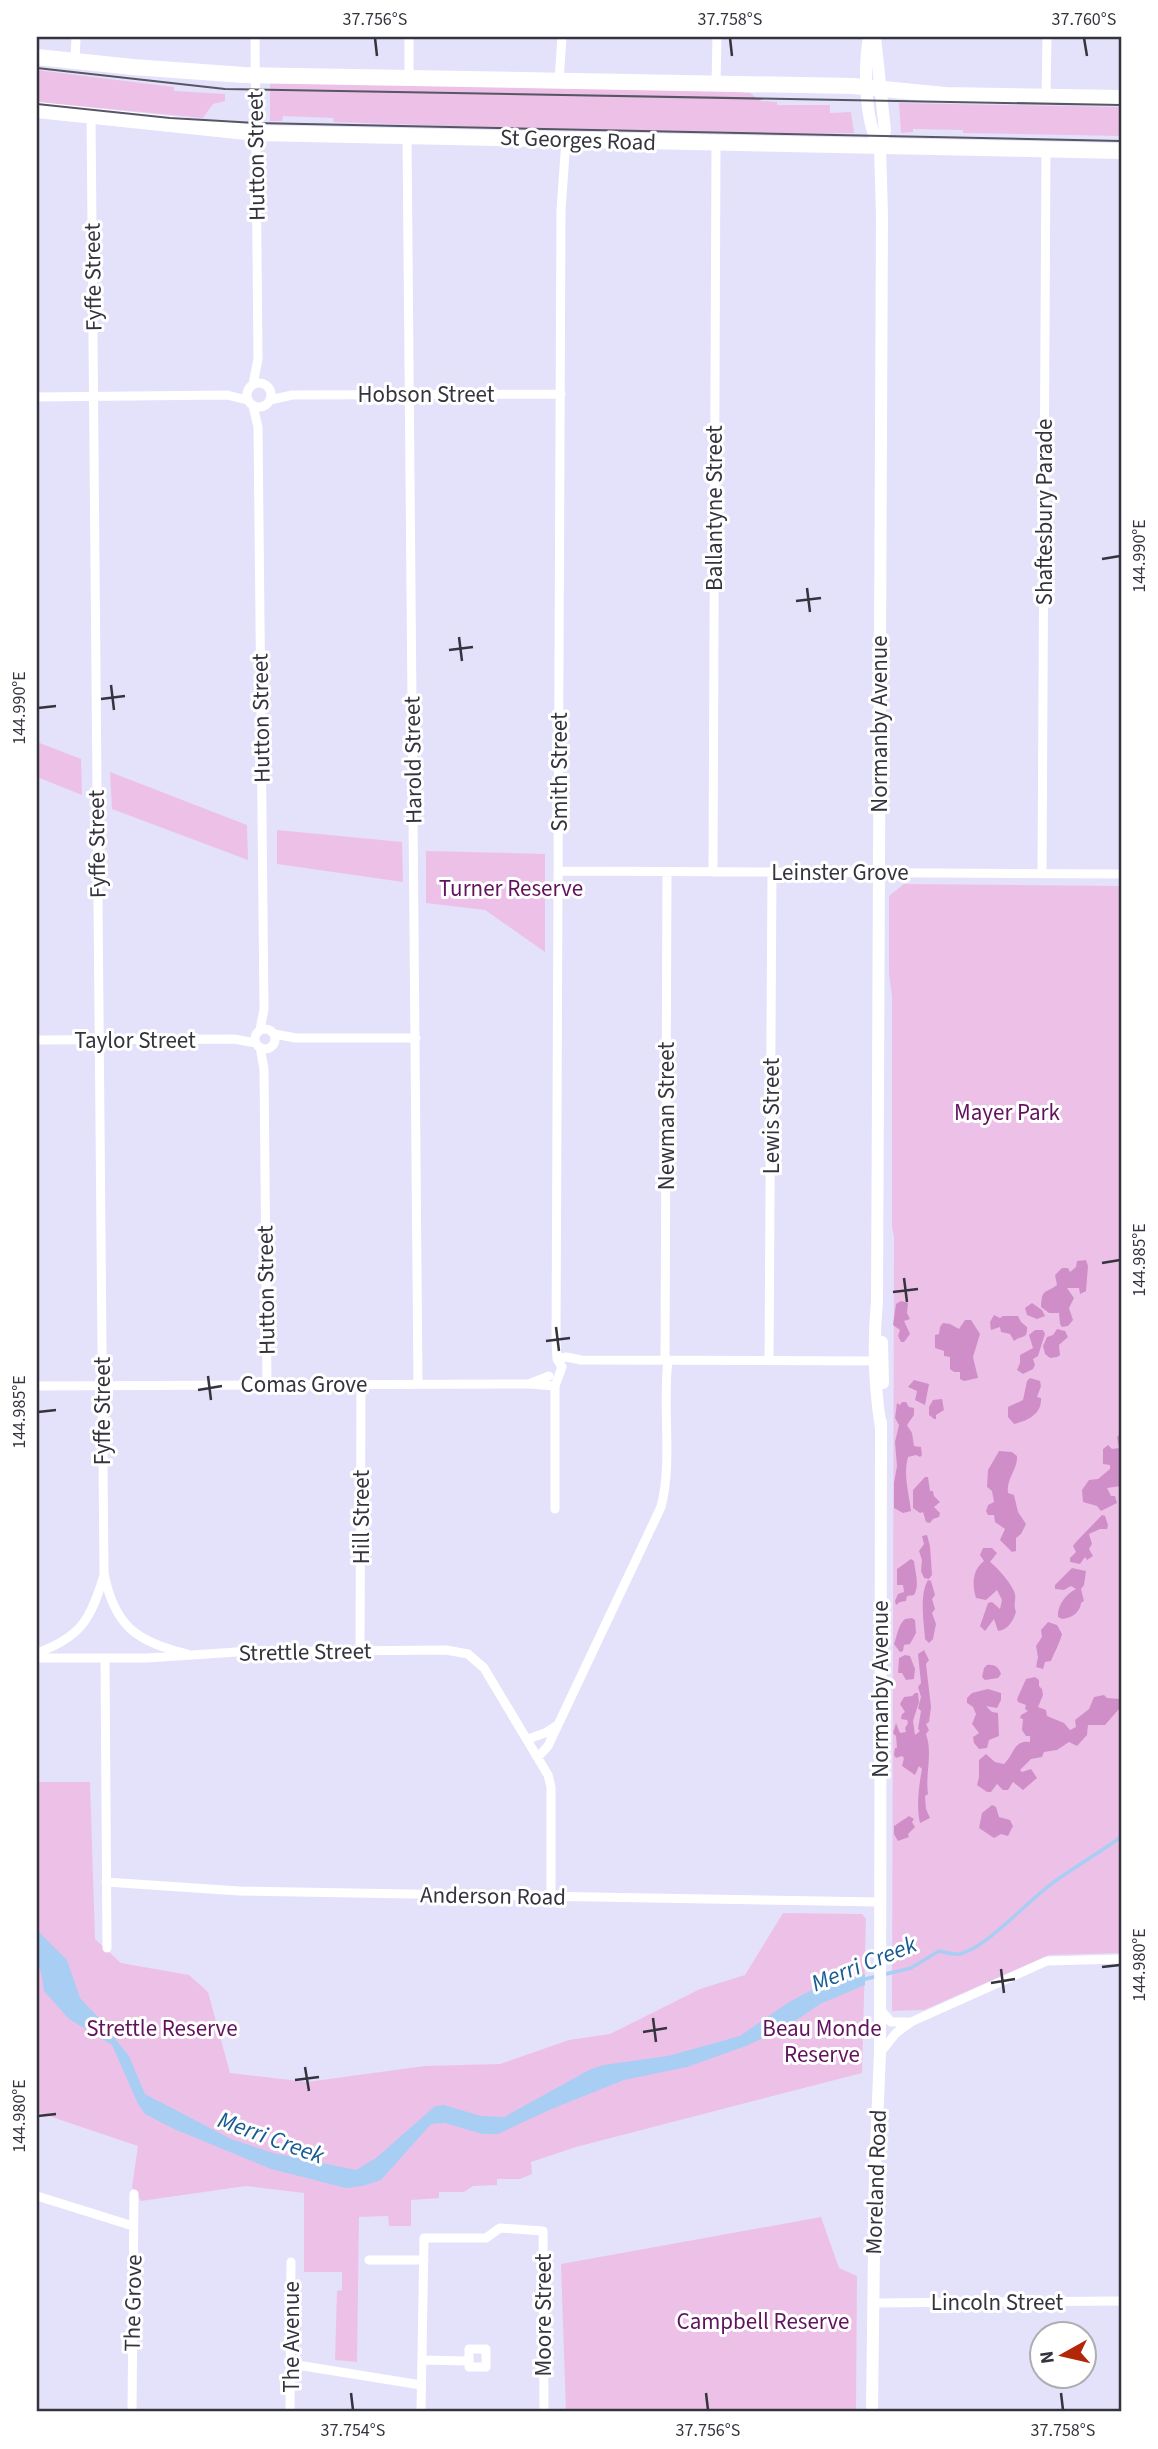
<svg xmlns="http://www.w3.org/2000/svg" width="1158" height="2449" font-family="'Source Sans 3',sans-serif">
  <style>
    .green { fill: #edc1e7 }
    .forest { fill: #d08ec8 }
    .water { fill: #a8cef3 }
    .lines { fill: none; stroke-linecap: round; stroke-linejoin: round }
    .stream { stroke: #a8cef3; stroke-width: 3.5 }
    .street { stroke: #fff; stroke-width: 9 }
    .secondary { stroke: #fff; stroke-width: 12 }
    .highway { stroke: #fff; stroke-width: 16 }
    .tram { stroke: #575663; stroke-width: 2 }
    .ticks { fill: none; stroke: #35343e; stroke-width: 2.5 }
    .labels { text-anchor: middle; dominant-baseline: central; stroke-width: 6; stroke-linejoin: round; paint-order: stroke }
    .street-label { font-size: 23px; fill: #35343e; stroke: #fff }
    .park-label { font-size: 23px; fill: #62135d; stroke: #fff }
    .water-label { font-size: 24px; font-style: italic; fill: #175b93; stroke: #fff }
    .neatline { fill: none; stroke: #35343e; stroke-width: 2.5 }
    .ticks-label { font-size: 18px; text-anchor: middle; fill: #35343e }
  </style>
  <rect width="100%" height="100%" fill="#e4e1fb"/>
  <path class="green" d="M37,70L174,87V91L225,94V101L213,104L203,118L37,102Z
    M270,81L690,89L750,93L761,101L777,102V105H830V113L851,112L854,133C681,135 507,128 334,122L333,118L283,116L282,121H270Z
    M899,103L1121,107V136L963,133V130L913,129V132L901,133Z
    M37,742L81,759L82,795L37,777Z
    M110,772L247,825L248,860L112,809Z
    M277,830L402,842L403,882L277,864Z
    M426,851L545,854V952L485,910L426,903Z
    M904,884L1121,886V1953L1049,1955L924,2010L892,2011L894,1237L892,1227V997L889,973V896Z
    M37,1782H90L95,1939L121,1963L189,1975L208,1992L230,2073L307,2082L425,2066L500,2064L569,2040L610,2034L700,1989L745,1975L783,1913L862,1914L866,1919L862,2073L576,2147L531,2162L532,2174L520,2179H497V2185L473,2186L464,2192H439V2198L411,2200V2226H389L388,2216L359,2217L357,2362L335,2360L337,2291L342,2290V2272H304V2193L246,2186L141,2201L132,2187L138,2146L37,2112Z
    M821,2217L839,2268L857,2276L856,2412H566L561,2264Z"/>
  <path class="forest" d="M1086,1260L1088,1266L1086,1291L1080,1294L1079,1288H1067L1074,1298L1069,1308L1073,1320L1068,1326L1062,1327L1060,1324L1059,1313H1049L1041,1307C1042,1288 1045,1294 1057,1285L1055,1275L1062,1268H1068L1070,1272L1076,1267L1077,1261Z
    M901,1301L908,1303L907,1313L910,1319L904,1321L910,1334L904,1342H901L898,1336L900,1330L893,1325L896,1304Z
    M1032,1303L1042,1310L1045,1316L1037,1319L1027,1315L1025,1308Z
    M994,1315L1000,1318L1003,1316H1018L1021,1322L1027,1327C1028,1340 1021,1335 1014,1341L1010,1334L1001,1332L1000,1327L991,1330L990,1322Z
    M965,1320H971L980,1334L973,1357L978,1378L964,1381L960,1379V1372H954L950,1369V1357L944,1356V1351L935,1348V1335L939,1334L940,1327L943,1323L950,1324L959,1329Z
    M1057,1329L1065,1331L1068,1337L1059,1345L1060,1355L1057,1357L1050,1358L1045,1354L1043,1346L1047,1337L1053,1335Z
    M1035,1330H1043L1045,1334L1038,1356L1033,1359L1035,1365L1033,1369L1023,1374L1017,1370L1020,1363V1355L1033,1348L1029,1335Z
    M1030,1378L1040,1381L1041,1386L1037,1397L1041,1398C1042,1414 1028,1421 1014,1424L1008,1417V1407L1023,1400L1027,1381Z
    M914,1380L929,1384L925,1405L915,1400L917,1391L908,1387Z
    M942,1399L944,1410L936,1415V1419H934L929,1415V1407L933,1400Z
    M902,1402H906L909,1407L914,1408V1415L907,1425L912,1433L914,1446L921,1447L922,1455L920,1457L916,1455L908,1457C903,1475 909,1493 911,1511L903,1513L894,1508V1483L897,1466L895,1442L899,1425L895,1418L897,1403L900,1405Z
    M1121,1433V1486L1107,1488L1111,1496H1115L1117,1503L1101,1511L1097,1506L1083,1502L1082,1490L1089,1480L1098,1479L1110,1469V1465L1103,1464V1449L1108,1445L1112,1449L1119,1448L1117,1437Z
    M999,1451L1012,1452L1017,1456C1018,1469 1006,1479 1008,1493L1014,1495L1018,1512L1026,1524L1021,1534L1016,1538V1551L1012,1552L1000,1540L1005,1529L995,1522L994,1515H988L986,1511L988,1505L994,1502L992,1491L987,1487L988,1470Z
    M925,1477H928L930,1491H933L934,1496L940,1502L934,1507L940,1513L939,1517L933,1519L930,1523L926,1522L923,1512L920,1513L913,1508V1490Z
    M1102,1515L1105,1516L1108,1525L1107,1529H1100L1089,1534L1092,1544L1089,1549L1093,1556L1087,1560L1085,1557L1080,1564L1070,1562V1558L1076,1552L1073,1546L1076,1542Z
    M927,1535L930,1546L932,1575L929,1579L924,1578L921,1571L922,1560L919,1551L924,1544L922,1536Z
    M983,1548H992L997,1553L990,1562C997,1567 1013,1585 1015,1594C1016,1602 1013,1604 1016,1612C1013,1621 1008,1630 998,1631L994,1619L985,1631L980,1626L988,1603L992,1602L1000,1609L1002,1600L997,1590L986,1600L976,1598C972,1585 972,1570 984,1561L980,1555Z
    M911,1559L914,1561C915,1572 920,1585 914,1595L907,1596L906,1601L900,1602L896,1605L895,1601L898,1594L904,1592L903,1585H897V1569Z
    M1072,1568L1086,1571L1084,1585L1081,1589L1084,1601L1081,1603C1080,1613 1071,1618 1062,1619L1058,1617C1057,1605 1066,1594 1076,1589L1071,1586L1064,1590L1055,1589V1585Z
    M928,1580L931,1581L935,1595L932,1599L935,1609L932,1613L936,1624L933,1639L929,1643L925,1639C924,1622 919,1595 928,1580Z
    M912,1618L915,1620L916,1633L910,1644L904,1645L903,1651L900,1652L894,1644C897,1636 898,1625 905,1619Z
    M1048,1622L1057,1625L1062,1634C1059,1645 1055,1651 1051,1661L1045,1662L1043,1669L1036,1667L1038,1657L1036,1646L1042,1637L1041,1630Z
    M924,1650L929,1660L926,1664L931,1707L929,1722L926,1724L929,1730L926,1734C933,1753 925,1775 928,1794L925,1796L926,1809L930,1818L920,1823C916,1807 919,1785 922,1769L919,1766L915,1775L902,1766L904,1758L902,1756L896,1758L894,1755L895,1748H897L896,1736L893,1733L896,1723L900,1733L906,1732L905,1728L908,1723L907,1720L901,1719L902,1714L905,1712L900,1704L904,1697L912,1696L915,1693H918L919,1702L913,1721L915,1735L920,1731L918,1729L921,1711L918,1708L921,1697L918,1687L921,1683L918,1654Z
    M905,1655L910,1656L915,1669L914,1679L906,1680L902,1673H898L899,1658Z
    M987,1665C994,1664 999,1667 1001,1674L998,1678L985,1680L982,1677L984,1668Z
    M1035,1677L1039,1680V1686L1042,1689L1043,1695L1038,1707L1046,1710L1047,1716L1064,1723L1070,1730L1076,1727L1075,1720L1089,1709L1094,1697L1104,1695L1107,1698L1119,1699V1709L1105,1725H1088L1087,1735L1077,1746L1069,1742L1057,1750L1044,1752L1042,1757L1031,1759L1020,1770L1022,1772L1031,1769L1037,1778L1023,1790L1013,1782L1008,1790H1003L997,1784L991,1792H987L977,1785L979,1777V1760L986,1754L995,1762L1004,1764C1014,1755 1013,1740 1030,1742V1736H1026L1022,1730L1023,1719L1020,1718L1021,1715L1028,1711L1025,1709L1026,1705L1018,1702L1017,1699L1026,1679Z
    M988,1689L1001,1693V1700L997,1708L986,1706L992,1712L998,1713L999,1736L989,1740L987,1748L979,1749L974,1743L973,1737L979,1733L972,1724L976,1714L973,1707L967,1703V1698L972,1693Z
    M992,1805L996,1807L999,1817L1010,1820L1013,1826L1008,1836L1001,1834L994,1838L979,1828L982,1813Z
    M909,1816L914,1819L912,1822L915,1827L908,1834L909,1837L898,1841L894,1834V1826Z"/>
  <path class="water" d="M37,1930L67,1960L80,1998L98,2017L129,2056L145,2094L231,2139L273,2153L356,2170L376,2158L435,2106L444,2105L481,2116L504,2117L589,2070L603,2065L668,2056L740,2036L789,2002L825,1983L865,1974V1985L820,2004L788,2026L746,2046L687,2067L624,2080L549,2110L498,2134H482L445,2123L431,2124L381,2180L363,2186L346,2188L271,2169L174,2129L145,2114L138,2104L112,2045L69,2019L44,1991L41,1972L37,1964Z"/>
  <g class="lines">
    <path class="stream" d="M861,1980L911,1968L939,1951C945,1952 954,1955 960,1954C988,1947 1028,1900 1054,1882C1076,1866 1099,1853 1121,1837"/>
    <path class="street" d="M75,61L76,37
      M409,78V37
      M559,81L562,37
      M716,84L717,37
      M1046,97L1047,37
      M91,115L104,1573C114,1626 137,1642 187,1654
      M407,136L418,1384
      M247 395a12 12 0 1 1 24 0a12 12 0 1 1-24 0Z
      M253,384L258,359L255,37
      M37,397L227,395L247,400
      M270,400L292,395L561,394
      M253,406L258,427L264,1009L260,1030
      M558,871L1121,874
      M713,872L716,144
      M1042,874L1046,150
      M255 1039a10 10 0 1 1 20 0a10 10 0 1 1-20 0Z
      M274,1034L296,1038H416
      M37,1040L234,1039L256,1043
      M260,1047L264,1069L267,1384
      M557,1359L566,1357L581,1360L880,1361
      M665,1361L667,872
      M769,1361L772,871
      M531,1383L549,1376
      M37,1386L529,1384L555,1386
      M555,1509V1386L562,1367L557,1359L556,1342L561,210L566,140
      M360,1651L361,1384
      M37,1653C81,1637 91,1619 104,1575
      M37,1658H147L237,1652L446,1650L468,1654L484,1668L548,1775L551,1787V1897
      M105,1658L107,1948
      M528,1739L545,1733L556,1726
      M538,1757L548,1746L661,1507C673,1461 662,1408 668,1360
      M106,1882L239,1891L880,1902
      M880,2009L891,2022H909
      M880,2053L896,2033L911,2022L1047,1961L1121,1959
      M37,2196L133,2226
      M369,2260H424
      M873,2303L1121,2301
      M469,2349H486V2367H469Z
      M422,2360L469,2361
      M291,2364L421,2385
      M132,2412L134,2194
      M290,2412L291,2262
      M421,2412L424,2238H486L500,2228L543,2231L544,2412"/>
    <path class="secondary" d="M869,37C864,66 864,122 880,147
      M875,37L885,131L880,147L882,215L877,1301C873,1344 874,1385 881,1428
      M882,1342L883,1383
      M872,2412L875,2171L880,2053L881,1422"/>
    <path class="highway" d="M37,57L133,67L244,75L853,86L945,95L1121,98
      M37,110L256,133L1121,151"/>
    <path class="tram" d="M37,68L225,89L1121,105
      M37,104L170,118L256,123L1121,141"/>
  </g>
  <path class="ticks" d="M375,38L377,56M730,38L732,56M1084,38L1087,56M1102,559L1120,556M807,588L810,612M796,601L821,598M459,637L462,661M449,650L473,647M111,685L114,710M101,699L125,696M38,708L56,706M1102,1263L1120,1260M904,1278L907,1302M893,1292L918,1289M556,1327L559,1351M546,1341L570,1338M208,1376L211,1400M198,1390L222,1386M38,1412L56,1410M1102,1967L1120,1965M1001,1969L1004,1993M991,1983L1015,1979M653,2018L656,2042M643,2032L667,2028M305,2067L309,2091M295,2080L319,2077M38,2116L56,2114M351,2393L353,2410M706,2393L708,2410M1061,2393L1063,2410"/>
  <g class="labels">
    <g class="street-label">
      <text transform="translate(578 140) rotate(2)">St Georges Road</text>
      <text transform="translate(256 156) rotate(-91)">Hutton Street</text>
      <text transform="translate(93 277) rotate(-91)">Fyffe Street</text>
      <text x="426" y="394">Hobson Street</text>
      <text transform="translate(714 508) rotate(-90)">Ballantyne Street</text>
      <text transform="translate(1044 512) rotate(-90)">Shaftesbury Parade</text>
      <text transform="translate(261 718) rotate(-91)">Hutton Street</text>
      <text transform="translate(879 724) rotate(-90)">Normanby Avenue</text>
      <text transform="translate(413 760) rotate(-91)">Harold Street</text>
      <text transform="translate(559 772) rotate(-90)">Smith Street</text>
      <text transform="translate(97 844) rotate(-91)">Fyffe Street</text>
      <text x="840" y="872">Leinster Grove</text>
      <text x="135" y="1040">Taylor Street</text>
      <text transform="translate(666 1116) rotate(-90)">Newman Street</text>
      <text transform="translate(771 1116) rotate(-90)">Lewis Street</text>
      <text transform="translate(266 1290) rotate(-91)">Hutton Street</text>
      <text x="304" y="1384">Comas Grove</text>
      <text transform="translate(102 1411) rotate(-90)">Fyffe Street</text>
      <text transform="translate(361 1517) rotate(-90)">Hill Street</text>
      <text transform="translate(305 1652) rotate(-1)">Strettle Street</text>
      <text transform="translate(880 1689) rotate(-90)">Normanby Avenue</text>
      <text transform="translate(493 1896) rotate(1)">Anderson Road</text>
      <text transform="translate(876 2182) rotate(-88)">Moreland Road</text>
      <text x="997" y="2302">Lincoln Street</text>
      <text transform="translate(133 2303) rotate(-89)">The Grove</text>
      <text transform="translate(543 2315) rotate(-90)">Moore Street</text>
      <text transform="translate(291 2337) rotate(-90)">The Avenue</text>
    </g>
    <g class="park-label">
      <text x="511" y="888">Turner Reserve</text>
      <text x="1007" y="1112">Mayer Park</text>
      <text x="162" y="2028">Strettle Reserve</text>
      <text x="822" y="2028">Beau Monde<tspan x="822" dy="26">Reserve</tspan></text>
      <text x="763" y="2321">Campbell Reserve</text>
    </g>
    <g class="water-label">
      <text transform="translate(864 1964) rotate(-22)">Merri Creek</text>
      <text transform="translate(271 2138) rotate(20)">Merri Creek</text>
    </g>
  </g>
  <rect width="1158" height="2449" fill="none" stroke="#ffffff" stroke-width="77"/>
  <g transform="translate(1063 2355) rotate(262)"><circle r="33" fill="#ffffff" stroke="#aeaeb2" stroke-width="2"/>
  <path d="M0-5L12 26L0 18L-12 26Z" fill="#b32708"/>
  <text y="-10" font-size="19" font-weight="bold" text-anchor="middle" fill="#35343e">N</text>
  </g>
  <rect x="38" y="38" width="1082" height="2372" class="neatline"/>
  <g class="ticks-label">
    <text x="375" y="25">37.756°S</text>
    <text x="730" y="25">37.758°S</text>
    <text x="1084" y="25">37.760°S</text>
    <text transform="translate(1139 556) rotate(-90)" y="6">144.990°E</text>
    <text transform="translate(19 708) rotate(-90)" y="6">144.990°E</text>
    <text transform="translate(1139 1260) rotate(-90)" y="6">144.985°E</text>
    <text transform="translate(19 1412) rotate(-90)" y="6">144.985°E</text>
    <text transform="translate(1139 1965) rotate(-90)" y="6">144.980°E</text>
    <text transform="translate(19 2116) rotate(-90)" y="6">144.980°E</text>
    <text x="353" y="2436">37.754°S</text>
    <text x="708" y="2436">37.756°S</text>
    <text x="1063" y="2436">37.758°S</text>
  </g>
</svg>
